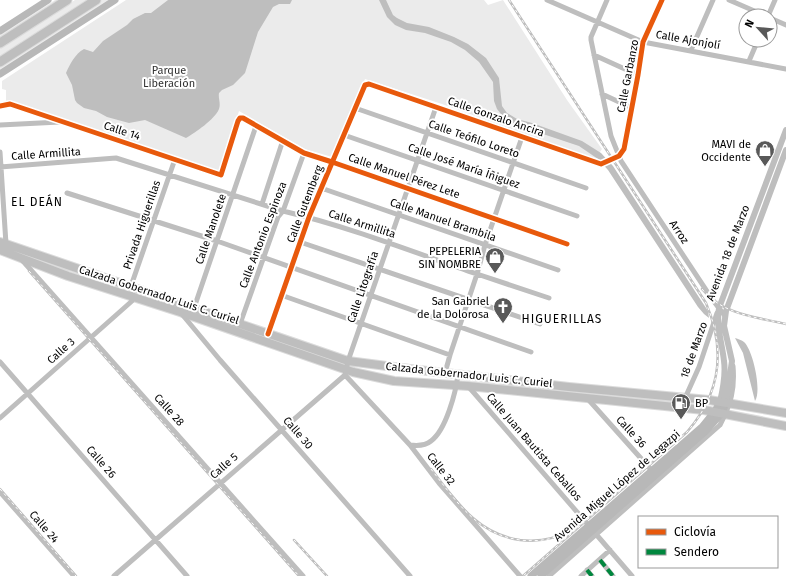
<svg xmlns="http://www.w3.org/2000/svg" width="786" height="576" font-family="'Fira Sans',sans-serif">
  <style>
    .green { fill: #ebebeb }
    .water { fill: #bebebe }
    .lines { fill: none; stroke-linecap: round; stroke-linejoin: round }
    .primary-casing { stroke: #dbdbdb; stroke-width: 10 }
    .motorway-casing { stroke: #dbdbdb; stroke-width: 11 }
    .minor { stroke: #bebebe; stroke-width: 5 }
    .tertiary { stroke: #bebebe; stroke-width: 6 }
    .secondary { stroke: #b8b8b8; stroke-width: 7 }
    .primary { stroke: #bebebe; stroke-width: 8 }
    .motorway { stroke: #bebebe; stroke-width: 9 }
    .rail-casing { stroke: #bebebe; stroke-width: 2.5 }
    .rail { stroke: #fff; stroke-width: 1; stroke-dasharray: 3; stroke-linecap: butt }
    .quiet { stroke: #00873e; stroke-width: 4; stroke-dasharray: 8 4; stroke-linecap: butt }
    .cycleway-casing { stroke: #fff; stroke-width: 8 }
    .cycleway { stroke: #e8590c; stroke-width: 5 }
    .labels { text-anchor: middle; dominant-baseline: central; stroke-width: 4; stroke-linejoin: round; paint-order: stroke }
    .street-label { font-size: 11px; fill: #000; stroke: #fff }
    .park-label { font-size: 11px; fill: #323232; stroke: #fff }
    .poi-label { font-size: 11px; fill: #000; stroke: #fff; text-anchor: end }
    .neighbourhood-label { font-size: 12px; letter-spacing: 1px; fill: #000; stroke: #fff }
  </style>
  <rect width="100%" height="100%" fill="#fff"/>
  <path class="green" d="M55,0H64L0,41V35Z
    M75,0H91L0,59V48Z
    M102,0H110L0,72V66Z
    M126,0H484L488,5L503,0L567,100L602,149L595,159L442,104L365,79L332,157L305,149L239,111L219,173L6,102V90L2,89V81Z"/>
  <path class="water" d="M168,0H292L290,4H279L273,7L258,32L245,73L233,85L222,90L219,93C218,99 221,103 219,109C215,119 195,133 186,138L145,120L129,123L107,117L96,111L84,108L77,103L75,100L72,85L66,73C70,64 75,54 84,49L93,52L103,41L127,25L133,19L145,13H151Z
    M379,0H386L393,15L397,18L407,23L429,27L454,37L468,44L486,58L499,78L502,106L507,113L517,119L532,123L582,141L601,153L613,166L708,311L709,318L704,314L698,307L608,170L598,159L579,146L516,125L505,119L497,109L494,101L493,82L479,62L465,50L451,42L425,33L406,30L395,25L387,17Z
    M735,338C738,339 742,340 744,342C753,350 762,391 755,401L743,353Z"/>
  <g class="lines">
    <defs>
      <path id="primary" d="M0,242L348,361L410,369L569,387L709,400L786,413
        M0,250L68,276L180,312L353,372L394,381L468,386L704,410L786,426"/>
      <path id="motorway" d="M0,43L67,0
        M0,62L96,0"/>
    </defs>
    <use href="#primary" class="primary-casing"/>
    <use href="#motorway" class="motorway-casing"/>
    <path class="minor" d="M547,0L643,42L786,69
      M607,0L591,37V40L611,136L621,161L712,299L725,316
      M729,0L766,16
      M768,16L775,0
      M770,18L786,25
      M691,50L713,0
      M594,55L638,75
      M749,61L758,40
      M602,94L632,108
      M0,106L10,104L221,175L238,121L240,118H243L304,153L332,162L567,244
      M355,108L586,188
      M0,125L60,122
      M344,135L577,216
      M0,152L6,244L8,246
      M0,167L116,158L283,211C350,227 413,252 477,274C501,282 525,290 549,298
      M321,188L558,270
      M67,193L217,241L531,352
      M262,204L283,140
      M300,242L540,324
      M22,260L303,576
      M281,295L450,355
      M193,311L256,126
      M181,313L220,360L410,576
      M240,324L278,217L283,211L304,153
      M268,334L309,217L365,85L369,84L601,164L619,156L624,149L638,75L643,42L662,0
      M0,362L187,576
      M445,373L450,355L477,274L485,245L522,137
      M345,375L410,445L439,483L520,576
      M468,386L590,527
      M587,398L654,473
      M681,407L699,367L717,313
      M0,418L132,301L133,295L131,286L175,159
      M410,445C418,446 425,446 431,441C446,430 456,392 458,374
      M0,492L74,576
      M595,533L632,576
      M600,560L613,576
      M587,570L592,576
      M114,576L345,375L348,361L436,107
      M549,576L720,425C731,404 735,389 733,366
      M581,576L610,550"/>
    <path class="tertiary" d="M720,402C723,389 726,375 724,361C722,343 716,326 719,308L786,130
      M726,403L732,361L724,326L726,311L786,150"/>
    <path class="secondary" d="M0,31L48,0
      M0,74L115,0
      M531,576L702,427L715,411L720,402
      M541,576L707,430L722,413L726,403"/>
    <use href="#primary" class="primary"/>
    <use href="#motorway" class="motorway"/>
    <defs>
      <path id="rail" d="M509,0L706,303C726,350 721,393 687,432L523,576
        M29,271L299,576
        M702,289C723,315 756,317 786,324
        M431,469C456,501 477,534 520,540C538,542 554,540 570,530
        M0,489L76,576
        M294,540L327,576"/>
    </defs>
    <use href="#rail" class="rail-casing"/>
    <use href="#rail" class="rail"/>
    <path class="quiet" d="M600,560L613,576
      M587,570L592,576"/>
    <defs>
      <path id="cycleway" d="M0,106L10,104L221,175L238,121L240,118H243L304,153L332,162L567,244
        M268,334L309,217L365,85L369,84L601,164L619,156L624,149L638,75L643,42L662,0"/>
    </defs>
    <use href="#cycleway" class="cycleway-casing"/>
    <use href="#cycleway" class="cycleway"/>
  </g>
  <defs>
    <symbol id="shop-pin" viewBox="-11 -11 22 30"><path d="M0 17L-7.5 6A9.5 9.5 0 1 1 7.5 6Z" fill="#595959" stroke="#fff"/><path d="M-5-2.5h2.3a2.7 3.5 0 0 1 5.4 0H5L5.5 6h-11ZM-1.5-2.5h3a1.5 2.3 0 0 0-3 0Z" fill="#fff"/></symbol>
    <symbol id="church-pin" viewBox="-11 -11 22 30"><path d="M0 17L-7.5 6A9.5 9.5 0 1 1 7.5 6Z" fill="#595959" stroke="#fff"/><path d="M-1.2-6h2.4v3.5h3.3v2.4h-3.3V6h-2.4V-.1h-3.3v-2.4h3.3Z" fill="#fff"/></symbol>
    <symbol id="fuel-pin" viewBox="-11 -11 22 30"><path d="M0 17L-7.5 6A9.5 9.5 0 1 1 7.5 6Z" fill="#595959" stroke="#fff"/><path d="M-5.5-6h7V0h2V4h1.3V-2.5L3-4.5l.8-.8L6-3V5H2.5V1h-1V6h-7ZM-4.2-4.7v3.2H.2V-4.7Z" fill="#fff"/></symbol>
  </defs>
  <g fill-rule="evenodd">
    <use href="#shop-pin" x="754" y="139" width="22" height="30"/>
    <use href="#shop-pin" x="484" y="246" width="22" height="30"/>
    <use href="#church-pin" x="492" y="296" width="22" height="30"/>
    <use href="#fuel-pin" x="670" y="392" width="22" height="30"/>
  </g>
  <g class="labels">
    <g class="street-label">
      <text transform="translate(688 40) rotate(10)">Calle Ajonjolí</text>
      <text transform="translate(628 76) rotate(-79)">Calle Garbanzo</text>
      <text transform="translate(496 117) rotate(19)">Calle Gonzalo Ancira</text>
      <text transform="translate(122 131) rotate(18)">Calle 14</text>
      <text transform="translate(474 139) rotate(19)">Calle Teófilo Loreto</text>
      <text transform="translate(46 154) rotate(-4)">Calle Armillita</text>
      <text transform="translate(464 166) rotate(19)">Calle José María Íñiguez</text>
      <text transform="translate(404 176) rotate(19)">Calle Manuel Pérez Lete</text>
      <text transform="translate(305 204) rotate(-69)">Calle Gutemberg</text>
      <text transform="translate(443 220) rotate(19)">Calle Manuel Brambila</text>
      <text transform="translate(362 224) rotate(18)">Calle Armillita</text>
      <text transform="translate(142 225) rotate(-71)">Privada Higuerillas</text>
      <text transform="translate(211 229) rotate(-71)">Calle Manolete</text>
      <text transform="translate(679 232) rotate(57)">Arroz</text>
      <text transform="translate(263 235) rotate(-69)">Calle Antonio Espinoza</text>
      <text transform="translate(728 253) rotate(-69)">Avenida 18 de Marzo</text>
      <text transform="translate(363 287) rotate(-71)">Calle Litografía</text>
      <text transform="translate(159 295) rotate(18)">Calzada Gobernador Luis C. Curiel</text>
      <text transform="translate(694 350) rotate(-70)">18 de Marzo</text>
      <text transform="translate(61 351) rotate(-42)">Calle 3</text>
      <text transform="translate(469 375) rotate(6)">Calzada Gobernador Luis C. Curiel</text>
      <text transform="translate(169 410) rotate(48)">Calle 28</text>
      <text transform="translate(631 432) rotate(48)">Calle 36</text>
      <text transform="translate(298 433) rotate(49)">Calle 30</text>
      <text transform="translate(534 447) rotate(49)">Calle Juan Bautista Ceballos</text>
      <text transform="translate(101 462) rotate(49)">Calle 26</text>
      <text transform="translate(224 466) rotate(-41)">Calle 5</text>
      <text transform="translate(441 469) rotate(52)">Calle 32</text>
      <text transform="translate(617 486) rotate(-41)">Avenida Miguel López de Legazpi</text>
      <text transform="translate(44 527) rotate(49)">Calle 24</text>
    </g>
    <g class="park-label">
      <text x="169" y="70">Parque<tspan x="169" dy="13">Liberación</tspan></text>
    </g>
    <g class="poi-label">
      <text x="751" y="144">MAVI de<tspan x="751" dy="13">Occidente</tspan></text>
      <text x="481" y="251">PEPELERIA<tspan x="481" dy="13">SIN NOMBRE</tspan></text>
      <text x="489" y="301">San Gabriel<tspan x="489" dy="13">de la Dolorosa</tspan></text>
      <text x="695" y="403" text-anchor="start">BP</text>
    </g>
    <g class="neighbourhood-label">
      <text x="37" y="202">EL DEÁN</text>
      <text x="562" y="319">HIGUERILLAS</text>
    </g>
  </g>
  <rect x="638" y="516" width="140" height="52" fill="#ffffff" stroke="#999999"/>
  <rect x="646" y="529" width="20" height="6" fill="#e8590c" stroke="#999999"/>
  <text x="674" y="536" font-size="12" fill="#000000">Ciclovía</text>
  <rect x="646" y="549" width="20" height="6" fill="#00873e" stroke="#999999"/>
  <text x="674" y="556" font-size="12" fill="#000000">Sendero</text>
  <g transform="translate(758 28) rotate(297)"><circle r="19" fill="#ffffff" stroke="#999999"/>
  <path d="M0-3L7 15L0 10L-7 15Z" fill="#595959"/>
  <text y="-6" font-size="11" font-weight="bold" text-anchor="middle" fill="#000000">N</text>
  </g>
</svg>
